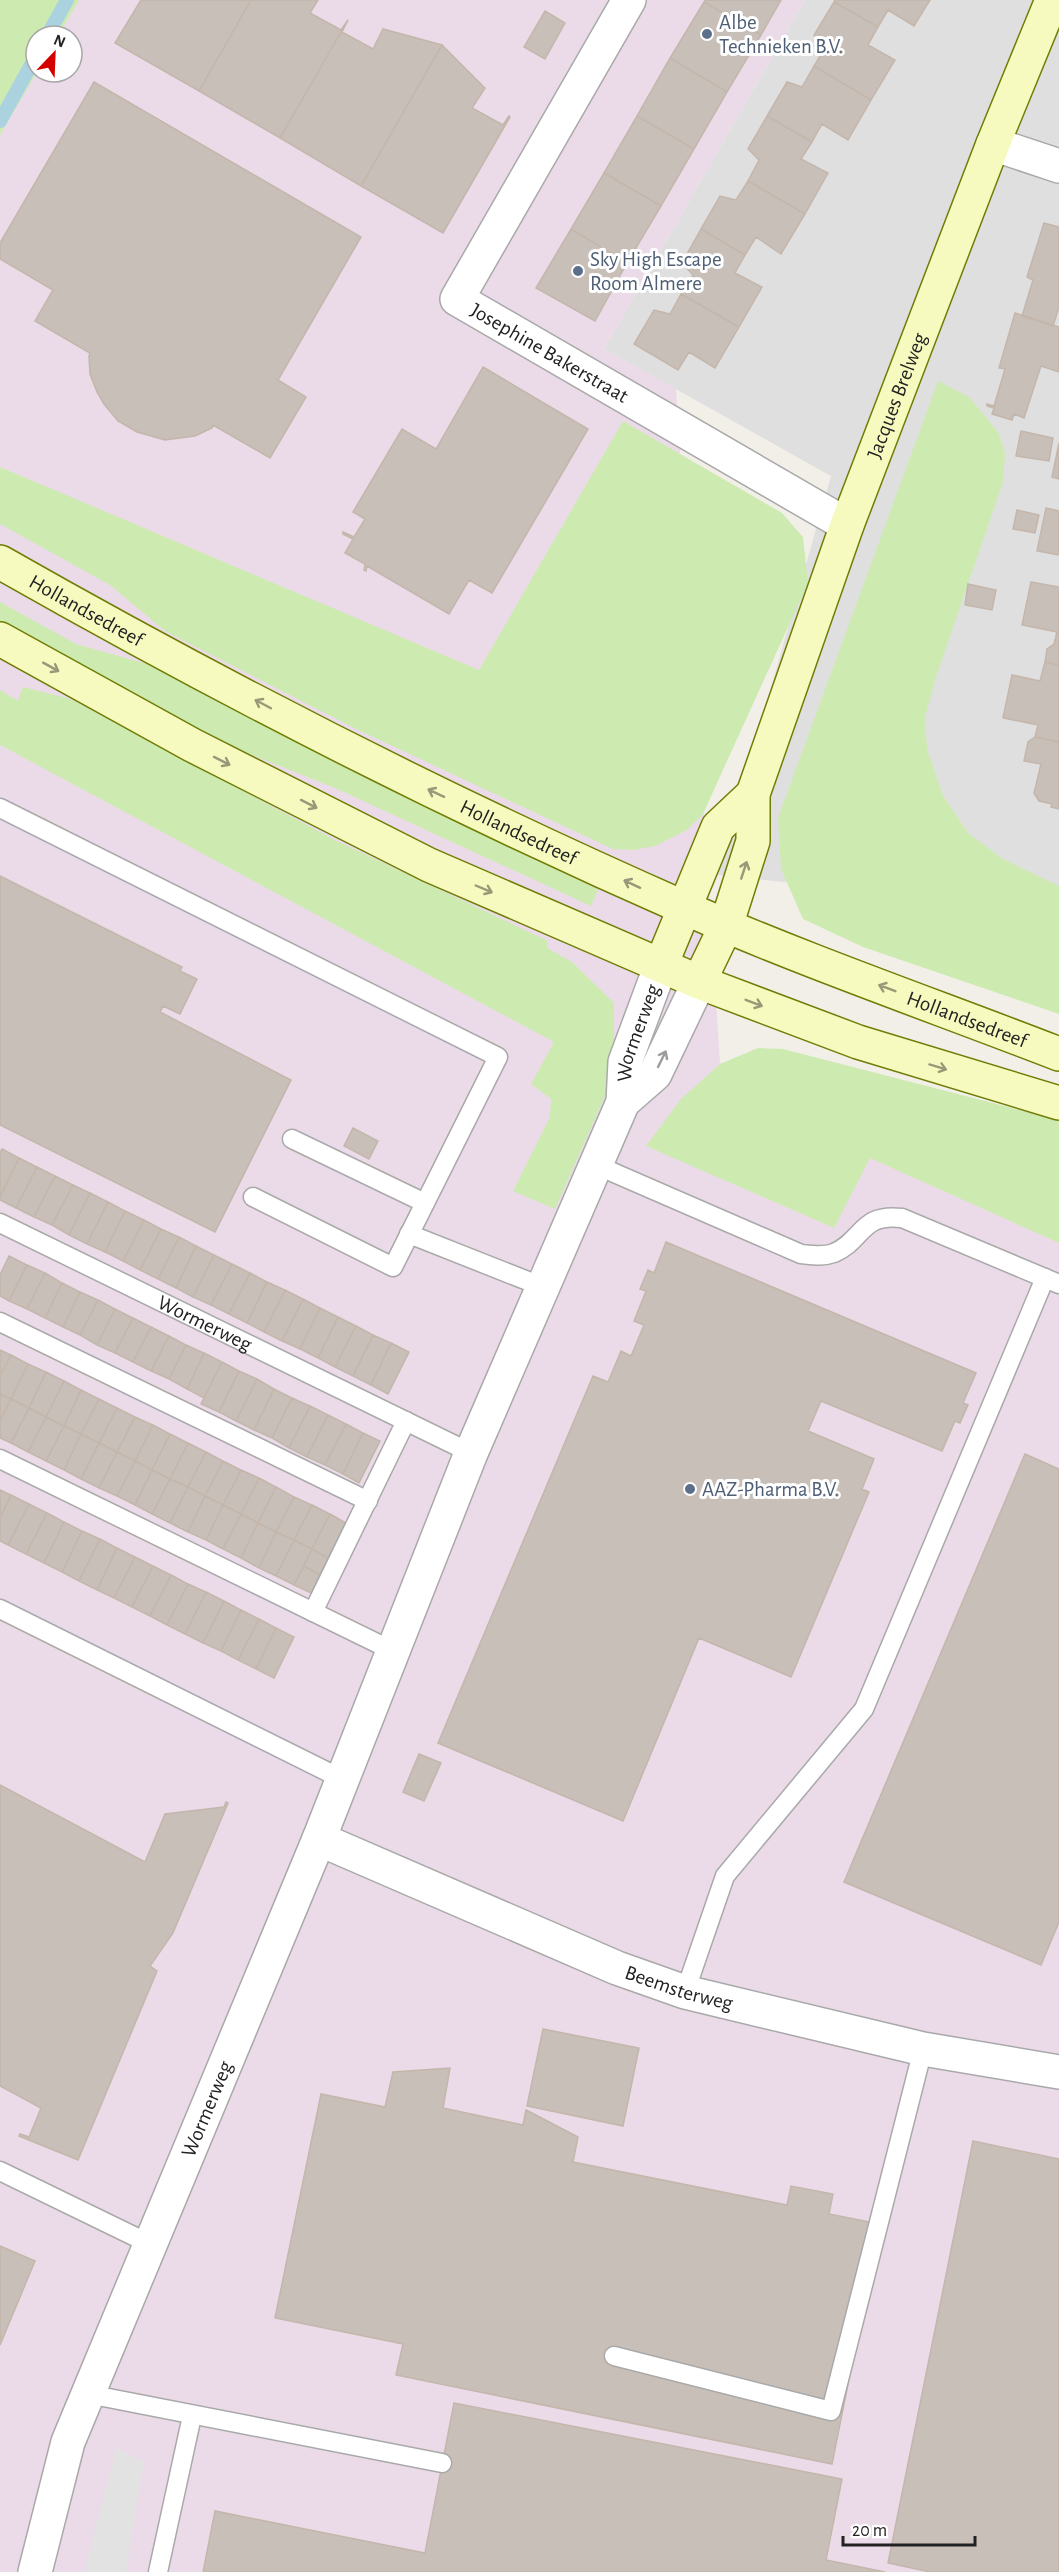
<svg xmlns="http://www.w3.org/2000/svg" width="1059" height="2572" font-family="'Alegreya Sans',sans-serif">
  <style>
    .residential { fill: #e0dfdf }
    .industrial { fill: #ebdbe8; fill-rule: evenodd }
    .grass { fill: #cdebb0 }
    .parking { fill: #e2e2e2 }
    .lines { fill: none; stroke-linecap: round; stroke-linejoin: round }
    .stream { stroke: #aad3df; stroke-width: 14 }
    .building { fill: #c7bfb8; stroke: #c4b6ab; stroke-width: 1.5 }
    .lane-casing { stroke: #a9a9a9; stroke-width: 21 }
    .street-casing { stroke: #a9a9a9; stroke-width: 36 }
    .secondary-casing { stroke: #707d05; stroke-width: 36 }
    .lane { stroke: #fff; stroke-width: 18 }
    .street { stroke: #fff; stroke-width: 33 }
    .secondary { stroke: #f7fabf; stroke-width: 33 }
    .oneway { stroke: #979978 }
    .oneway2 { stroke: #9c9c9c }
    .service-dot { fill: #5c6f8a; stroke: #fff; stroke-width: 2 }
    .labels { text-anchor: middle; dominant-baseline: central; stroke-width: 6; stroke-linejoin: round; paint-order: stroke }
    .service-label { font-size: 21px; fill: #4e5e75; stroke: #fff; text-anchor: start }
    .street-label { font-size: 21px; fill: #222; stroke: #fff }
  </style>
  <rect width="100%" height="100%" fill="#f2efe9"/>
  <path class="residential" d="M805,0H1059V911L718,875L831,476L604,349Z"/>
  <path class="industrial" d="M42,0H805L604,349L676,389L720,1063L1059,1139V2572H0V75ZM36,36H72V72H36Z"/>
  <path class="grass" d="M0,0H79L58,36H36L37,72L0,135Z
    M938,381L969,397L998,432L1005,454L1003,482L936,677L925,717L927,749L943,796L969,834L1003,859L1059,886V1014L863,947L803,919L781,869L778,818Z
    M623,421L782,513L803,537L808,583L703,814L687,830L655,846L633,850L613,849L356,729L165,631L110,585L0,524V467L479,670Z
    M0,602L76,644L172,671L600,885L591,906L335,788L189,730L0,621Z
    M23,687L71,699L335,840L548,941L547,948L572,962L614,1003V1046L609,1087L555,1209L513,1191L550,1117L551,1099L531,1084L554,1042L0,745V690L18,701Z
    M758,1048L783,1049L1059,1120V1243L870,1158L834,1228L646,1146L681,1099L720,1064Z"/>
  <path class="parking" d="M116,2448L144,2462L126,2572H84Z"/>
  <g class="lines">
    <path class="stream" d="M47,36L67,0
      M0,121L36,56"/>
  </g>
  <path class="building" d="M141,0H251L199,91L115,43Z
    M251,0H318L310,13L341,30L348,20L280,138L199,91Z
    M705,0H781L761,35L704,2Z
    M835,0H930L914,26L888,10L878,27L834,2Z
    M704,2L761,35L727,92L670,58Z
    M834,2L878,27L868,45L895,60L871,100L814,66L826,46L814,35Z
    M545,11L565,23L545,59L524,47Z
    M348,20L342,32L373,49L383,29L442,45L361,186L280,138Z
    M442,45L485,88L472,108L503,125L509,116L510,117L443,233L361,186Z
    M670,58L727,92L694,149L637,116Z
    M814,66L871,100L848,140L822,124L812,142L767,116L787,82L802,87Z
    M94,82L361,237L278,380L306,397L270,458L213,425L212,428L195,436L165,440L137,432L118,421L104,404L97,392L90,374L89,356L90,353L35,321L53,290L0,259V243Z
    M637,116L694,149L661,206L604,173Z
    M767,116L812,142L801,159L828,173L805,214L748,181L759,160L748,149Z
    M604,173L661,206L627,263L571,229Z
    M748,181L805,214L781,254L756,237L745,255L701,229L720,196L736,200Z
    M1044,223L1059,227V307L1053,326L1022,316L1033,280L1027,277Z
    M571,229L627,263L595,321L536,288Z
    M701,229L745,255L735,273L762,287L739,327L681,294L693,275L682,263Z
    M681,294L739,327L715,368L689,352L678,370L634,344L654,310L670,314Z
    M1015,313L1059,327V372L1041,366L1024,418L1014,414L1012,420L992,414L994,408L987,406V404L994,406L1005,369L999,368Z
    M483,367L588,429L492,593L469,580L449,614L367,566L366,571L364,570L365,564L345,553L353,539L343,534V532L354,537L365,519L353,512L402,429L436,449Z
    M1021,431L1053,438L1049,461L1016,456Z
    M1059,443V479L1052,477Z
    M1046,508L1059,511V555L1037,551Z
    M1017,510L1039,515L1035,533L1013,529Z
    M1031,582L1059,587V665L1045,662L1047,649L1054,644L1057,632L1022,625Z
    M968,584L996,590L992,610L965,605Z
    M1045,662L1059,665V742L1035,737L1038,725L1003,718L1012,675L1040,681Z
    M1035,737L1059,742V809L1051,807L1052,804L1039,801L1034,793L1041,764L1024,761L1028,742Z
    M0,876L182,967L180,971L197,979L180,1014L163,1006L160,1012L291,1080L215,1232L0,1125Z
    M353,1128L378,1141L369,1159L344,1146Z
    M2,1149L19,1158L0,1197V1153Z
    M19,1158L37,1167L16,1208L0,1200V1197Z
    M37,1167L55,1176L34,1217L16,1208Z
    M55,1176L73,1185L52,1225L34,1217Z
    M73,1185L90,1193L69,1235L52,1225Z
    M90,1193L108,1202L87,1244L69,1235Z
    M108,1202L125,1211L105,1252L87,1244Z
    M125,1211L144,1220L123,1261L105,1252Z
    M144,1220L161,1229L140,1270L123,1261Z
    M161,1229L179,1237L158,1279L140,1270Z
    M179,1237L196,1246L176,1288L158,1279Z
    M666,1242L976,1373L963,1403L968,1405L960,1423L955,1421L942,1451L821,1401L808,1431L874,1459L862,1489L869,1492L791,1677L699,1638L623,1821L438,1743L593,1376L608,1382L621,1351L631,1356L644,1325L634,1321L646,1291L640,1289L648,1270L654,1273Z
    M196,1246L214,1255L193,1297L176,1288Z
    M214,1255L232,1264L211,1305L193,1297Z
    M9,1256L27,1265L9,1301L0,1296V1275Z
    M232,1264L250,1273L229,1314L211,1305Z
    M27,1265L45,1273L27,1309L9,1301Z
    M45,1273L62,1283L45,1318L27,1309Z
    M250,1273L267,1282L247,1323L229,1314Z
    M267,1282L285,1290L264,1332L247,1323Z
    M62,1283L80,1292L63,1327L45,1318Z
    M285,1290L303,1299L282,1341L264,1332Z
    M80,1292L98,1300L80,1335L63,1327Z
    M303,1299L320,1308L300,1349L282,1341Z
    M98,1300L115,1309L97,1345L80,1335Z
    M320,1308L338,1317L318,1358L300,1349Z
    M115,1309L133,1318L115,1353L97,1345Z
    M338,1317L356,1326L335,1367L318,1358Z
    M133,1318L151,1327L133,1362L115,1353Z
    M356,1326L373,1335L353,1376L335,1367Z
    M151,1327L169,1336L151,1371L133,1362Z
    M373,1335L391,1343L371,1385L353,1376Z
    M169,1336L186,1345L169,1379L151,1371Z
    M391,1343L409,1352L388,1394L371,1385Z
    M186,1345L204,1353L187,1389L169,1379Z
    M0,1350L11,1355L0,1376Z
    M204,1353L222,1362L204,1398L187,1389Z
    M11,1355L28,1364L11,1399L0,1394V1376Z
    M222,1362L239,1371L219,1412L201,1404Z
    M28,1364L46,1372L29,1408L11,1399Z
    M239,1371L257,1379L236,1421L219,1412Z
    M46,1372L64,1381L46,1417L29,1408Z
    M257,1379L274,1389L254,1430L236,1421Z
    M64,1381L81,1390L64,1426L46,1417Z
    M274,1389L292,1398L272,1438L254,1430Z
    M81,1390L99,1399L81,1434L64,1426Z
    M0,1394L11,1399L0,1421Z
    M292,1398L310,1406L289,1448L272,1438Z
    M11,1399L29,1408L11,1443L0,1438V1421Z
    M99,1399L117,1408L99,1443L81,1434Z
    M310,1406L328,1415L307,1457L289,1448Z
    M29,1408L46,1417L28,1452L11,1443Z
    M117,1408L135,1417L117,1452L99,1443Z
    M328,1415L346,1424L325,1465L307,1457Z
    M46,1417L64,1426L46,1461L28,1452Z
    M135,1417L153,1425L135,1461L117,1452Z
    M346,1424L363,1433L343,1474L325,1465Z
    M153,1425L170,1434L152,1470L135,1461Z
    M64,1426L81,1434L64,1470L46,1461Z
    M363,1433L380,1441L359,1483L343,1474Z
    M81,1434L99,1443L81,1479L64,1470Z
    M170,1434L188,1443L170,1479L152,1470Z
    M99,1443L117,1452L99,1488L81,1479Z
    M188,1443L206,1452L188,1487L170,1479Z
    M117,1452L135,1461L117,1496L99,1488Z
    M206,1452L223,1461L205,1496L188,1487Z
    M1025,1454L1059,1469V1922L1041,1965L844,1882Z
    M135,1461L152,1470L135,1505L117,1496Z
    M223,1461L241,1470L223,1505L205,1496Z
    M152,1470L170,1479L152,1514L135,1505Z
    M241,1470L259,1478L241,1514L223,1505Z
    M259,1478L276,1487L258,1523L241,1514Z
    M170,1479L188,1487L170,1523L152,1514Z
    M188,1487L205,1496L188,1532L170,1523Z
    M276,1487L294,1497L276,1532L258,1523Z
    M0,1490L11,1495L0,1518Z
    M11,1495L29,1504L8,1545L0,1541V1518Z
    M205,1496L223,1505L206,1540L188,1532Z
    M294,1497L312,1505L294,1540L276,1532Z
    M29,1504L47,1513L26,1554L8,1545Z
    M223,1505L241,1514L223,1549L206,1540Z
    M312,1505L330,1514L312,1549L294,1540Z
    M47,1513L64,1522L44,1563L26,1554Z
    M241,1514L258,1523L241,1558L223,1549Z
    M330,1514L346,1523L328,1558L312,1549Z
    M64,1522L82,1531L62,1572L44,1563Z
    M258,1523L276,1532L259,1568L241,1558Z
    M82,1531L100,1539L79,1581L62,1572Z
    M276,1532L294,1540L276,1576L259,1568Z
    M100,1539L117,1548L97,1590L79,1581Z
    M294,1540L312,1549L294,1585L276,1576Z
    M117,1548L135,1557L114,1598L97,1590Z
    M312,1549L328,1558L320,1575L304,1566Z
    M135,1557L153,1566L132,1607L114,1598Z
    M153,1566L171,1575L150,1616L132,1607Z
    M304,1566L320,1575L311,1593L294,1585Z
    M171,1575L188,1584L167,1625L150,1616Z
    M188,1584L206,1592L185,1634L167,1625Z
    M206,1592L224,1601L203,1643L185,1634Z
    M224,1601L241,1610L221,1651L203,1643Z
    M241,1610L259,1619L238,1660L221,1651Z
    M259,1619L276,1628L256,1669L238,1660Z
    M276,1628L294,1637L274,1678L256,1669Z
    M419,1754L441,1763L424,1801L403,1792Z
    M0,1785L145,1862L165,1814L224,1807L226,1802L228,1803L173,1933L150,1966L157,1971L78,2160L19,2136L20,2134L29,2137L41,2108L0,2086Z
    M543,2029L639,2048L623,2126L527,2106Z
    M450,2068L443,2108L523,2125L526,2110L578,2137L573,2162L787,2205L791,2186L833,2194L829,2214L880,2224L832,2464L396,2375L403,2344L275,2318L321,2094L385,2107L393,2072Z
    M973,2141L1059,2159V2572H930L888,2563Z
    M0,2246L35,2261L0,2345Z
    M454,2403L842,2479L826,2560L885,2572H203L215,2511L425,2553Z"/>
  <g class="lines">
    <defs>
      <g id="lane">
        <path d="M0,808L498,1057L393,1267L253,1197"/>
        <path d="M292,1139L425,1203"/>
        <path d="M596,1165L801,1254C812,1255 823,1257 834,1253C864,1240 860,1213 902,1218L1059,1284"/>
        <path id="s1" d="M0,1223L471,1453"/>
        <path d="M409,1234L543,1287"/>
        <path d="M0,1322L368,1501"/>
        <path d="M0,1459L393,1651"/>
        <path d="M0,1609L342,1779"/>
        <path d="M313,1612L406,1421"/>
        <path d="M685,1992L725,1876L864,1709L1045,1278"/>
        <path d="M0,2171L150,2244"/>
        <path d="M614,2356L831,2411L923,2049"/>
        <path d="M88,2394L442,2463"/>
        <path d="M158,2572L192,2416"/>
      </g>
      <g id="street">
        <path id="s2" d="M629,0L457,299L847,525"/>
        <path d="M993,144L1059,166"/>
        <path d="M623,1102L655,1074L699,982"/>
        <path id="s3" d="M319,1839L617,1968L685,1992L923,2049L1059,2072"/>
        <path id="s4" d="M35,2572L68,2442L319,1839L471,1453L623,1102L625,1062L661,965"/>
      </g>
      <g id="secondary">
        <path id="s5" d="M0,562C223,689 452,806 687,909C808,962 935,1006 1059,1054"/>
        <path d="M0,639L192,745L429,865L699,982L858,1042L1059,1103"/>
        <path d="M661,965L718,827L753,794"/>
        <path id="s6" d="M699,982L726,926L753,841V794L847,525L993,144L1052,0"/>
      </g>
    </defs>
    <use href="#lane" class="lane-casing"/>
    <use href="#street" class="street-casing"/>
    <use href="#secondary" class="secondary-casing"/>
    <use href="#lane" class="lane"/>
    <use href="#street" class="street"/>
    <use href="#secondary" class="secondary"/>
  </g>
  <defs><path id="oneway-shaft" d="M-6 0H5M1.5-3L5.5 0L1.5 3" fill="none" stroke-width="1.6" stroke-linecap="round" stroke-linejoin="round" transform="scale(1.5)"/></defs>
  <g class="oneway">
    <use href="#oneway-shaft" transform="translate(51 667) rotate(29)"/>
    <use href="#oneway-shaft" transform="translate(263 704) rotate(-152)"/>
    <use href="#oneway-shaft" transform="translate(222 761) rotate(27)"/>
    <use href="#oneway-shaft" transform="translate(436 793) rotate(-155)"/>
    <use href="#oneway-shaft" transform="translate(309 804) rotate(27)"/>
    <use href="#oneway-shaft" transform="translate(744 870) rotate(-72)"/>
    <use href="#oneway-shaft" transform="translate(632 884) rotate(-155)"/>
    <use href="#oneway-shaft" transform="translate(484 889) rotate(23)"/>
    <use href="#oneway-shaft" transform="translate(887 988) rotate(-159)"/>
    <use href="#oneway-shaft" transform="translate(754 1003) rotate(21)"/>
    <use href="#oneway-shaft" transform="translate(938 1067) rotate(17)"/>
  </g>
  <use class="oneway2" href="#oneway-shaft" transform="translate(662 1059) rotate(-64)"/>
  <g class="service-dot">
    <circle cx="707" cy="34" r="6"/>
    <circle cx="578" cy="271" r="6"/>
    <circle cx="690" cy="1489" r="6"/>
  </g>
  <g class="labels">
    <g class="service-label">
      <text x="719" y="22">Albe<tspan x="719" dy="24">Technieken B.V.</tspan></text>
      <text x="590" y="259">Sky High Escape<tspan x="590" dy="24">Room Almere</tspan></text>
      <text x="702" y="1489">AAZ-Pharma B.V.</text>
    </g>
    <g class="street-label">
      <text stroke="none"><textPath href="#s2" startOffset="452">Josephine Bakerstraat</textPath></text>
      <text stroke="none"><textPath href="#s6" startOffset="622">Jacques Brelweg</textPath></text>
      <text stroke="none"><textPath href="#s5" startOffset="99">Hollandsedreef</textPath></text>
      <text stroke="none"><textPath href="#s5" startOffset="585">Hollandsedreef</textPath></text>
      <text stroke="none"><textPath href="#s5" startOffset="1071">Hollandsedreef</textPath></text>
      <text stroke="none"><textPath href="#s4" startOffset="1656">Wormerweg</textPath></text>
      <text stroke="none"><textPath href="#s1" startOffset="228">Wormerweg</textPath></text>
      <text stroke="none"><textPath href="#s3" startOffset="390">Beemsterweg</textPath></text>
      <text stroke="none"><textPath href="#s4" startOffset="495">Wormerweg</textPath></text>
    </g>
  </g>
  <g transform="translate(54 54) rotate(23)"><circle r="28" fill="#ffffff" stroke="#a7a7a7" stroke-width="1.5"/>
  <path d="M0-4.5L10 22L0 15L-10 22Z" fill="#d40000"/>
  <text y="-9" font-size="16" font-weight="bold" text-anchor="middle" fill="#222222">N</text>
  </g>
  <path d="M843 2536v9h132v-9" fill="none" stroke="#222222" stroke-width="3"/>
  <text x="852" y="2536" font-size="18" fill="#222222" stroke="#ffffff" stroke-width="4.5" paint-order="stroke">20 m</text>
</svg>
